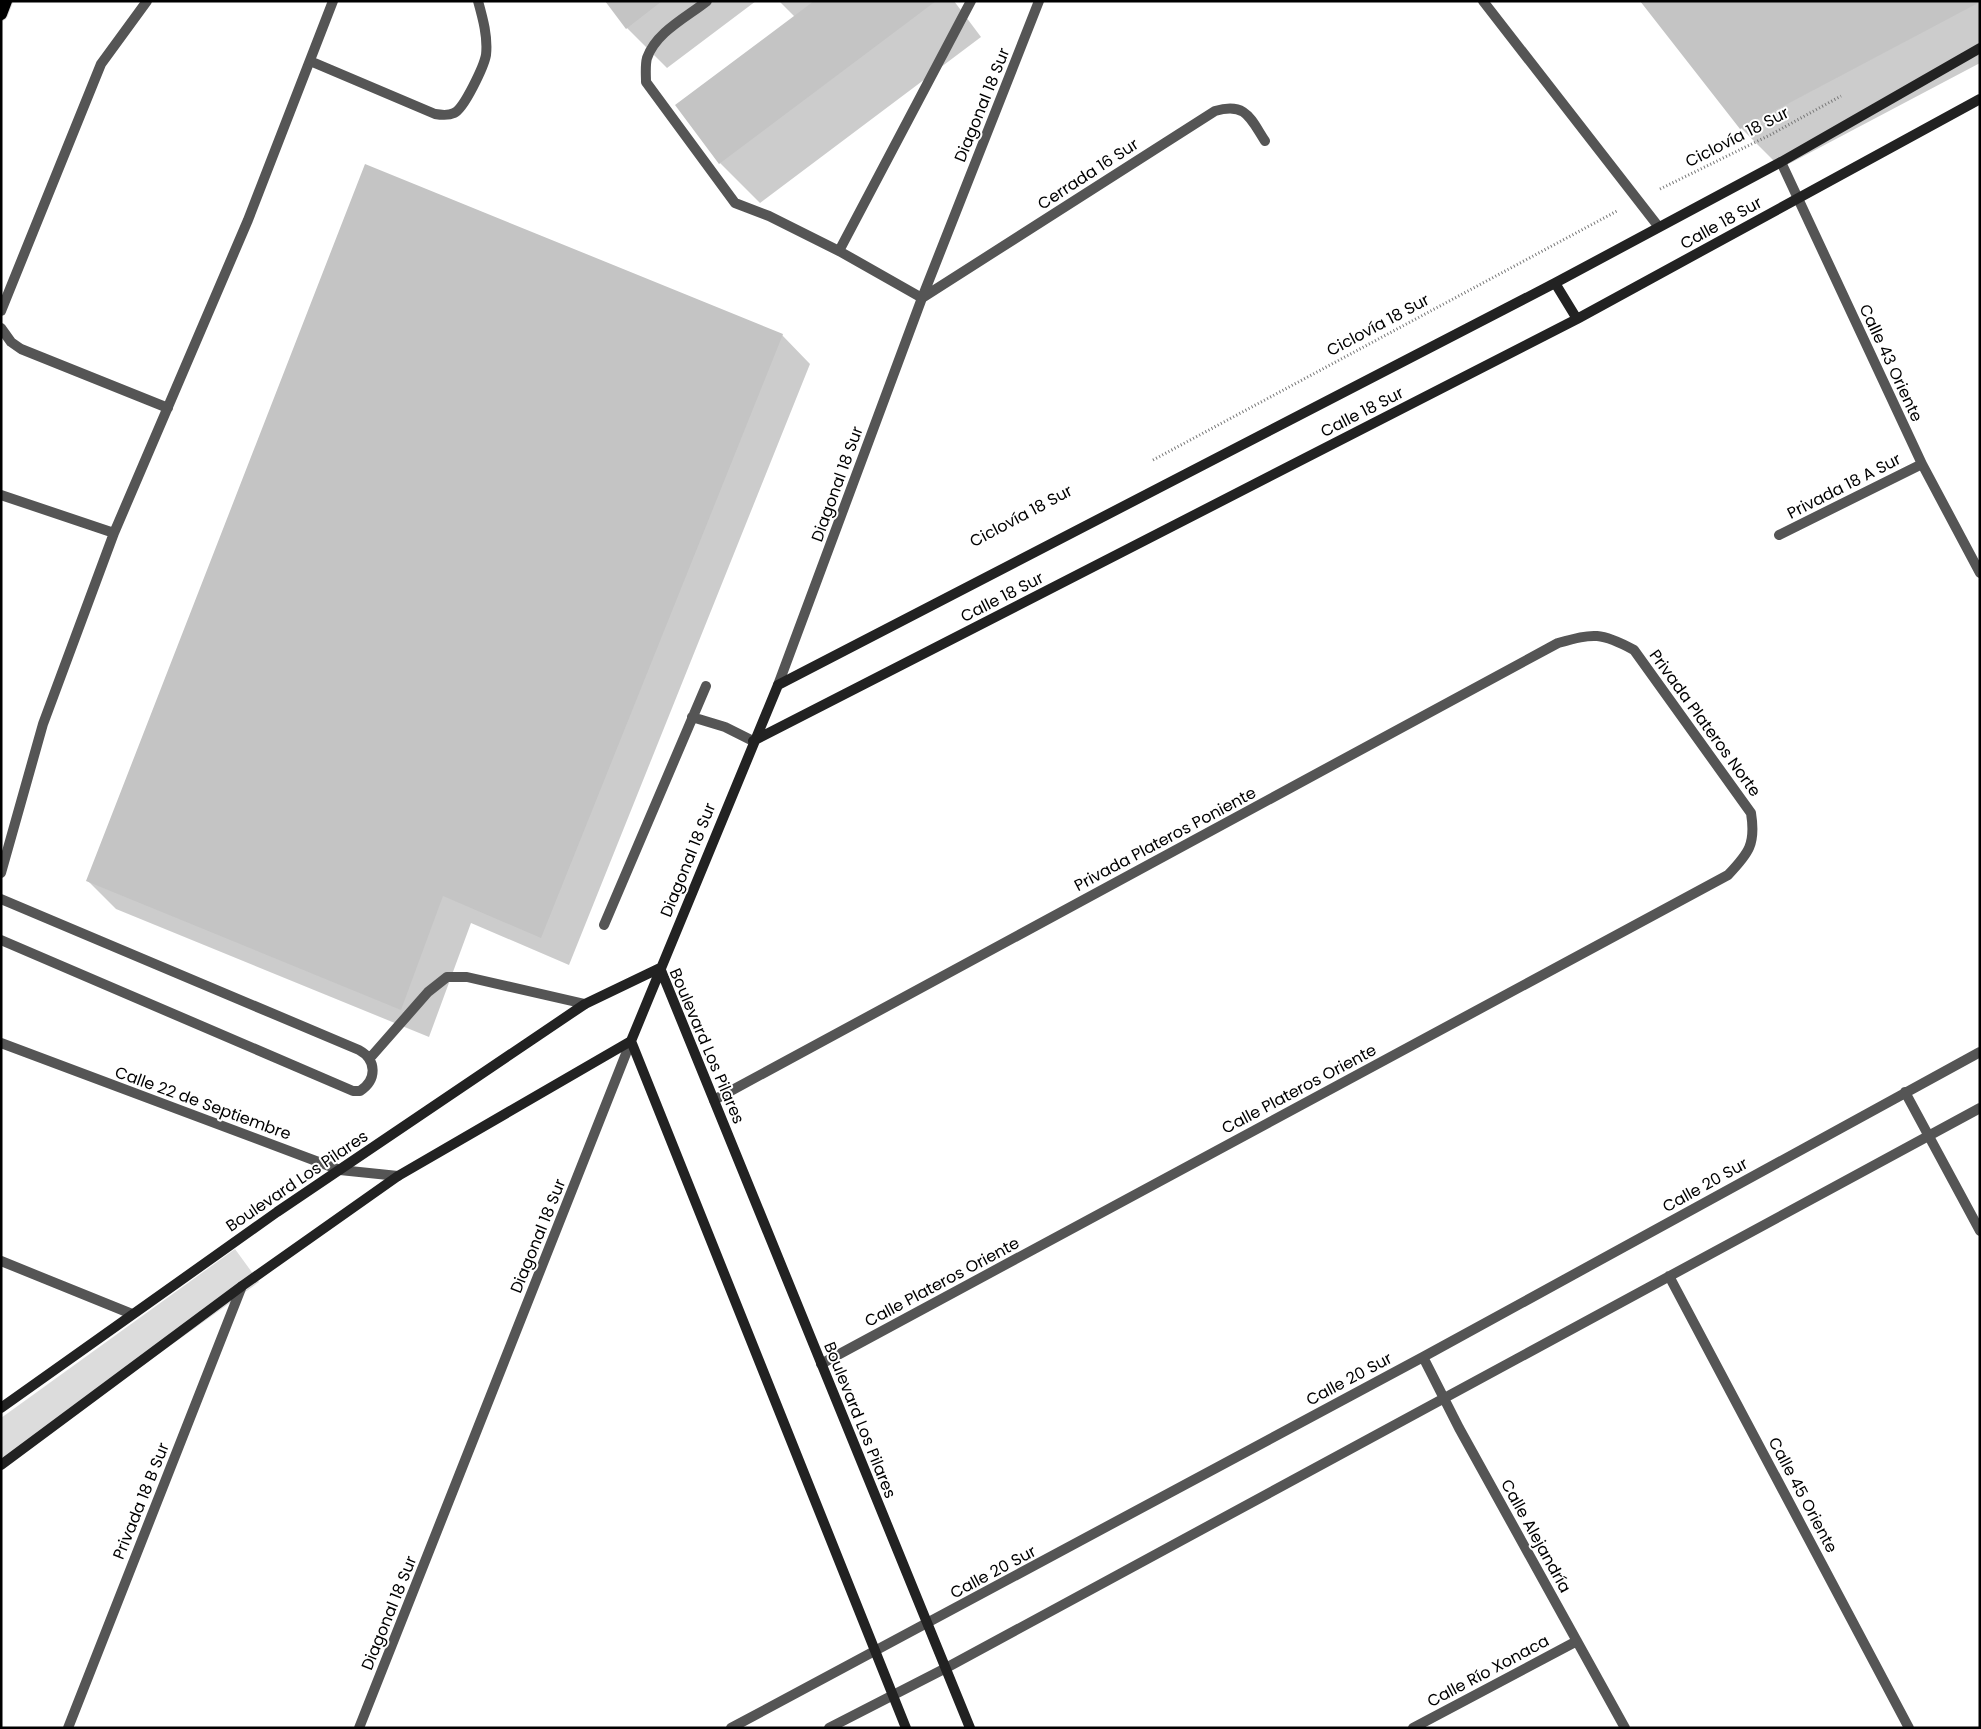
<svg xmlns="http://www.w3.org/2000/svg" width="1981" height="1729" font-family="Poppins,sans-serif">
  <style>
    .green { fill: #dcdcdc }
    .shadow { fill: #0003 }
    .building { fill: #c4c4c4 }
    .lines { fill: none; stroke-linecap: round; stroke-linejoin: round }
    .primary-casing { stroke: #dbdbdb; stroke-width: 14 }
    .path { stroke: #777; stroke-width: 3; stroke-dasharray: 1 2.5; stroke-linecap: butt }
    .lane { stroke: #555; stroke-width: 10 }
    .street { stroke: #555; stroke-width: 10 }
    .secondary { stroke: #222; stroke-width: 10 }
    .primary { stroke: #000; stroke-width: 12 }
    .labels { text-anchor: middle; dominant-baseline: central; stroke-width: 4; stroke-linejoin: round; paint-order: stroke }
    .street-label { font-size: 16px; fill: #000; stroke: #fff }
  </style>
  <rect width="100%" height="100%" fill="#fff"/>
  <path class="green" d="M235,1249L259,1282L1,1467V1418Z"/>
  <path class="shadow" d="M607,1H756L667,68L627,28Z
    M779,1H954L981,37L760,203L720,163L795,17Z
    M1980,1V63L1781,168L1741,128Z
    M782,335L810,364L569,965L471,923L429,1037L116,909L88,881Z"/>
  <path class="building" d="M605,1H662L626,29Z
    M814,1H936L719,164L675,105Z
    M1640,1H1980V2L1740,129Z
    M365,164L783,334L541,938L443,896L401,1010L86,881Z"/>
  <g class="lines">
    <defs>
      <path id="primary" d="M1,14L6,1"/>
    </defs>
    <use href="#primary" class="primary-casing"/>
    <path class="path" d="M1660,189L1770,135L1841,96
      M1153,460L1617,211"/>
    <path class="lane" d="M707,1C687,17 656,32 647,58C645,65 646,75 646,82L735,203L769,216L839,251L922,298
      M310,61L435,114C441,115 448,116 454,113C464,109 484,66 486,55C488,37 483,19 478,1
      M839,251L971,1
      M1,311L101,64L147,1
      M1,328L11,342L21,349L168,408
      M1,495L114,533
      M692,717L725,727L753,741
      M1,873L43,724L114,533L248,220L333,1
      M1,899L359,1050C377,1060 377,1080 360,1091H353L1,940
      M604,925L706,686
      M370,1058L428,992L447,977H467L585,1004"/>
    <path class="street" d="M1483,1L1658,226
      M1781,162L1922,464L1980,573
      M922,298L1215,111C1246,102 1250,118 1265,141
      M1779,535L1922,464
      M778,685L922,298L1039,1
      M1,1043L340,1170L398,1176
      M1905,1092L1980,1231
      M714,1100L1558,643C1594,633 1601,632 1634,650L1751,813C1756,844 1749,853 1728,875L821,1364
      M1,1261L132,1314
      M1669,1276L1909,1728
      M1423,1357L1459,1428L1625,1728
      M68,1728L242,1286
      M359,1728L631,1041
      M731,1728L1423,1357L1980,1052
      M829,1728L946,1668L1980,1108
      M1413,1728L1577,1641"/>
    <path class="secondary" d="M1555,283L1577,319
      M753,741L1577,319L1980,99
      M660,968L970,1728
      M631,1041L778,685L1555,283L1781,162L1980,48
      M631,1041L906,1728
      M1,1408L277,1212L585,1004L660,968
      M1,1465L242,1286L398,1176L631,1041"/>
    <use href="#primary" class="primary"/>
  </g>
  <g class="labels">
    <g class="street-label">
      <text transform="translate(982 105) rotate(-68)">Diagonal 18 Sur</text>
      <text transform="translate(1737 137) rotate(-27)">Ciclovía 18 Sur</text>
      <text transform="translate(1088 174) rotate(-33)">Cerrada 16 Sur</text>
      <text transform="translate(1721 223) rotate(-29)">Calle 18 Sur</text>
      <text transform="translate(1378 325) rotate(-28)">Ciclovía 18 Sur</text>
      <text transform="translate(1891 363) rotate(65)">Calle 43 Oriente</text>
      <text transform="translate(1362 412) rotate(-27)">Calle 18 Sur</text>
      <text transform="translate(837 484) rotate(-70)">Diagonal 18 Sur</text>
      <text transform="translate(1844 486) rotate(-27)">Privada 18 A Sur</text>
      <text transform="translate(1021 516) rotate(-28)">Ciclovía 18 Sur</text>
      <text transform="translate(1002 597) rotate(-27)">Calle 18 Sur</text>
      <text transform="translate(1705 723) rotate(54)">Privada Plateros Norte</text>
      <text transform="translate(1165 839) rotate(-28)">Privada Plateros Poniente</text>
      <text transform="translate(688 860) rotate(-68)">Diagonal 18 Sur</text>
      <text transform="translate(707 1046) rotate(67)">Boulevard Los Pilares</text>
      <text transform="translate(1299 1089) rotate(-28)">Calle Plateros Oriente</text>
      <text transform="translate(203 1103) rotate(20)">Calle 22 de Septiembre</text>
      <text transform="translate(297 1181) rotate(-34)">Boulevard Los Pilares</text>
      <text transform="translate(1705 1185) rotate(-29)">Calle 20 Sur</text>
      <text transform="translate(538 1236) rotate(-68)">Diagonal 18 Sur</text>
      <text transform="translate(942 1282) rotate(-28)">Calle Plateros Oriente</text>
      <text transform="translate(1349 1379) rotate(-28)">Calle 20 Sur</text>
      <text transform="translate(860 1420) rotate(68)">Boulevard Los Pilares</text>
      <text transform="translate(1803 1495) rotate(62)">Calle 45 Oriente</text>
      <text transform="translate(141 1501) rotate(-68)">Privada 18 B Sur</text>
      <text transform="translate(1536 1536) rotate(61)">Calle Alejandría</text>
      <text transform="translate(993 1572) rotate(-28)">Calle 20 Sur</text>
      <text transform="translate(389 1613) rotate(-68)">Diagonal 18 Sur</text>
      <text transform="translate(1488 1671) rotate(-28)">Calle Río Xonaca</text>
    </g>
  </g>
  <rect width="1981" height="1729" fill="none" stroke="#000000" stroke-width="5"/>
</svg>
